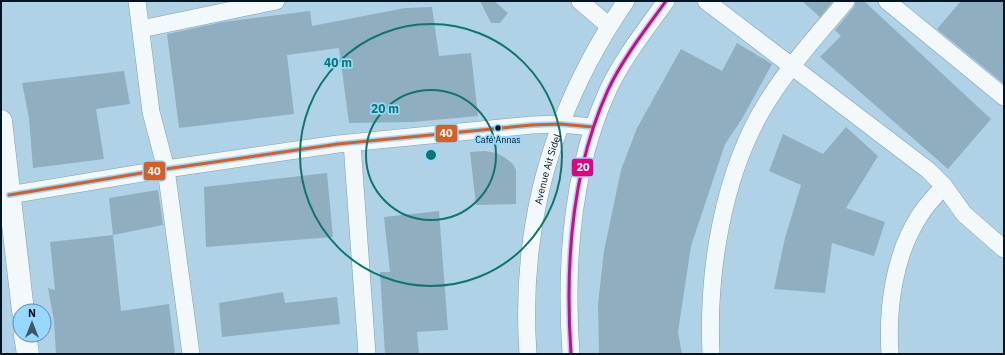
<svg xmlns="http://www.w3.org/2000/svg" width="1005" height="355" font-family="'IBM Plex Sans',sans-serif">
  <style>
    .building { fill: #8fafc1 }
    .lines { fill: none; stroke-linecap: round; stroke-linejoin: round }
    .minor-casing { stroke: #829faf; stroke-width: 18 }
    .secondary-casing { stroke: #829faf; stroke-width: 23 }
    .minor { stroke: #f3f8fb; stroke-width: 17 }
    .secondary { stroke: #f3f8fb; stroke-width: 22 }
    .bus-1-casing { stroke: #97d8ff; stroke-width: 6 }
    .bus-2-casing { stroke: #97d8ff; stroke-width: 6 }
    .bus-1 { stroke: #da5d22; stroke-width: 3 }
    .bus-2 { stroke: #e5007d; stroke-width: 3 }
    .ring { fill: none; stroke: #0f766e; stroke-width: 2 }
    .bus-dot { fill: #001624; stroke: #97d8ff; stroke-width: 1.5 }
    .labels { text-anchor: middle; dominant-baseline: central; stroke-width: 3.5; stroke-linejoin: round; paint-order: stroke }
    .bus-label { font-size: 9px; fill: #001624; stroke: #97d8ff }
    .street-label { font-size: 10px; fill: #001624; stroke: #97d8ff }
    .centre { fill: #0f766e; stroke: #97d8ff; stroke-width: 2 }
    .ring-label { font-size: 12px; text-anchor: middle; font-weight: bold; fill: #0f766e; stroke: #97d8ff; stroke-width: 3.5; stroke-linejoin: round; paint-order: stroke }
    .line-badge { stroke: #97d8ff; stroke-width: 1.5 }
    .badge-label { font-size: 11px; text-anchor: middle; font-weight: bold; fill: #fff }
  </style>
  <rect width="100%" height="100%" fill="#afd2e7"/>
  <path class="building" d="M480,1H494L508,13L500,23H491Z
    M802,1H833L820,17Z
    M856,1H864L991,119L948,169L820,57L841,36L835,30L854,7Z
    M961,1H1004V84L937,29Z
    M432,7L439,56L471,53L478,116L413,122L349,123L339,48L287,55L294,114L179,128L167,34L223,22L310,11L312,26L405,8Z
    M737,43L772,64L742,119L725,144L691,246L678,332L682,354H599L598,304L604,251L621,170L637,128L681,49L722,71Z
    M124,71L130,104L96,109L104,159L33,168L29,118L22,83Z
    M846,127L878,156L846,208L885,222L874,256L832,243L825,293L774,289L785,238L801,185L769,171L783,134L823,154Z
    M485,151L496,153L504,157L512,163L516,170V204L476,205L470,152Z
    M327,173L333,237L206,247L204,187Z
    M158,190L163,225L113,235L109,198Z
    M439,211L448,330L417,332L419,354H385L380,272H390L384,217Z
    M113,235L121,311L169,304L175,354H56L54,321L48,288L55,290L50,242Z
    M283,292L285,303L337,297L340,324L222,337L219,303Z"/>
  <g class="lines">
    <defs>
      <g id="minor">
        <path d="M137,1L151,112L166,169L191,354"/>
        <path d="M580,1L609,26"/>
        <path d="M706,1L928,170L944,186L964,214L1004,249"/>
        <path d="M887,1L1004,97"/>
        <path d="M141,29L276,1"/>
        <path d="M352,143L367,354"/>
        <path d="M9,195L166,169L338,144L532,125L560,124L593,127"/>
        <path id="s1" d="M528,354C519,225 553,107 626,1"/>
        <path d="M571,354C565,266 571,171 608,90C623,58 646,29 666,1"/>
        <path d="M711,354C707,272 723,172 767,102C790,65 818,34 846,1"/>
        <path d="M890,354C887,307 894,255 920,215C927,204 936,195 944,186"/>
      </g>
      <path id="secondary" d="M1,121L23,311
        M25,335L28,354"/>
    </defs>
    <use href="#minor" class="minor-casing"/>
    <use href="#secondary" class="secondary-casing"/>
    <use href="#minor" class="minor"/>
    <use href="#secondary" class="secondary"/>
    <defs>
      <path id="bus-1" d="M9,195L166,169L338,144L532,125L560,124L593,127"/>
      <path id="bus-2" d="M571,354C565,266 571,171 608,90C623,58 646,29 666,1"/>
    </defs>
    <use href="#bus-1" class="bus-1-casing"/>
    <use href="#bus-2" class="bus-2-casing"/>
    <use href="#bus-1" class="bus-1"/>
    <use href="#bus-2" class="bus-2"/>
  </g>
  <g class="ring">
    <circle cx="431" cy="155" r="65"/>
    <circle cx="431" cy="155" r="131"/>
  </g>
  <circle class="bus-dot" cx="498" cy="128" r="3.5"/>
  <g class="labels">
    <g class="bus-label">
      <text x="498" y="139">Café Annas</text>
    </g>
    <g class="street-label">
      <text stroke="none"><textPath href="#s1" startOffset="187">Avenue Ait Sidel</textPath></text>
    </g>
  </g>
  <circle cx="431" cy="155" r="6" class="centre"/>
  <g class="ring-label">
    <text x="338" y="67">40 m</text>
    <text x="385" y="113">20 m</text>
  </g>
  <g class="line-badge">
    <rect x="435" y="124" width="23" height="19" rx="4" fill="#da5d22"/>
    <rect x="571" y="158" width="23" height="19" rx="4" fill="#e5007d"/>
    <rect x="143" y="161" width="23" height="20" rx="4" fill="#da5d22"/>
  </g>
  <g class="badge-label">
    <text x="446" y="137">40</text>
    <text x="583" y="171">20</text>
    <text x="154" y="175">40</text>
  </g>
  <rect width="1005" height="355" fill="none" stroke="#001624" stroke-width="4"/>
  <g transform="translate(32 323)"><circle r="19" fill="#97d8ff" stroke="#5b8aa7"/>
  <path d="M0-3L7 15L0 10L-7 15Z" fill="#3d5868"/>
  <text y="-6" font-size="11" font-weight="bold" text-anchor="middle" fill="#001624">N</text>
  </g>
</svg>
